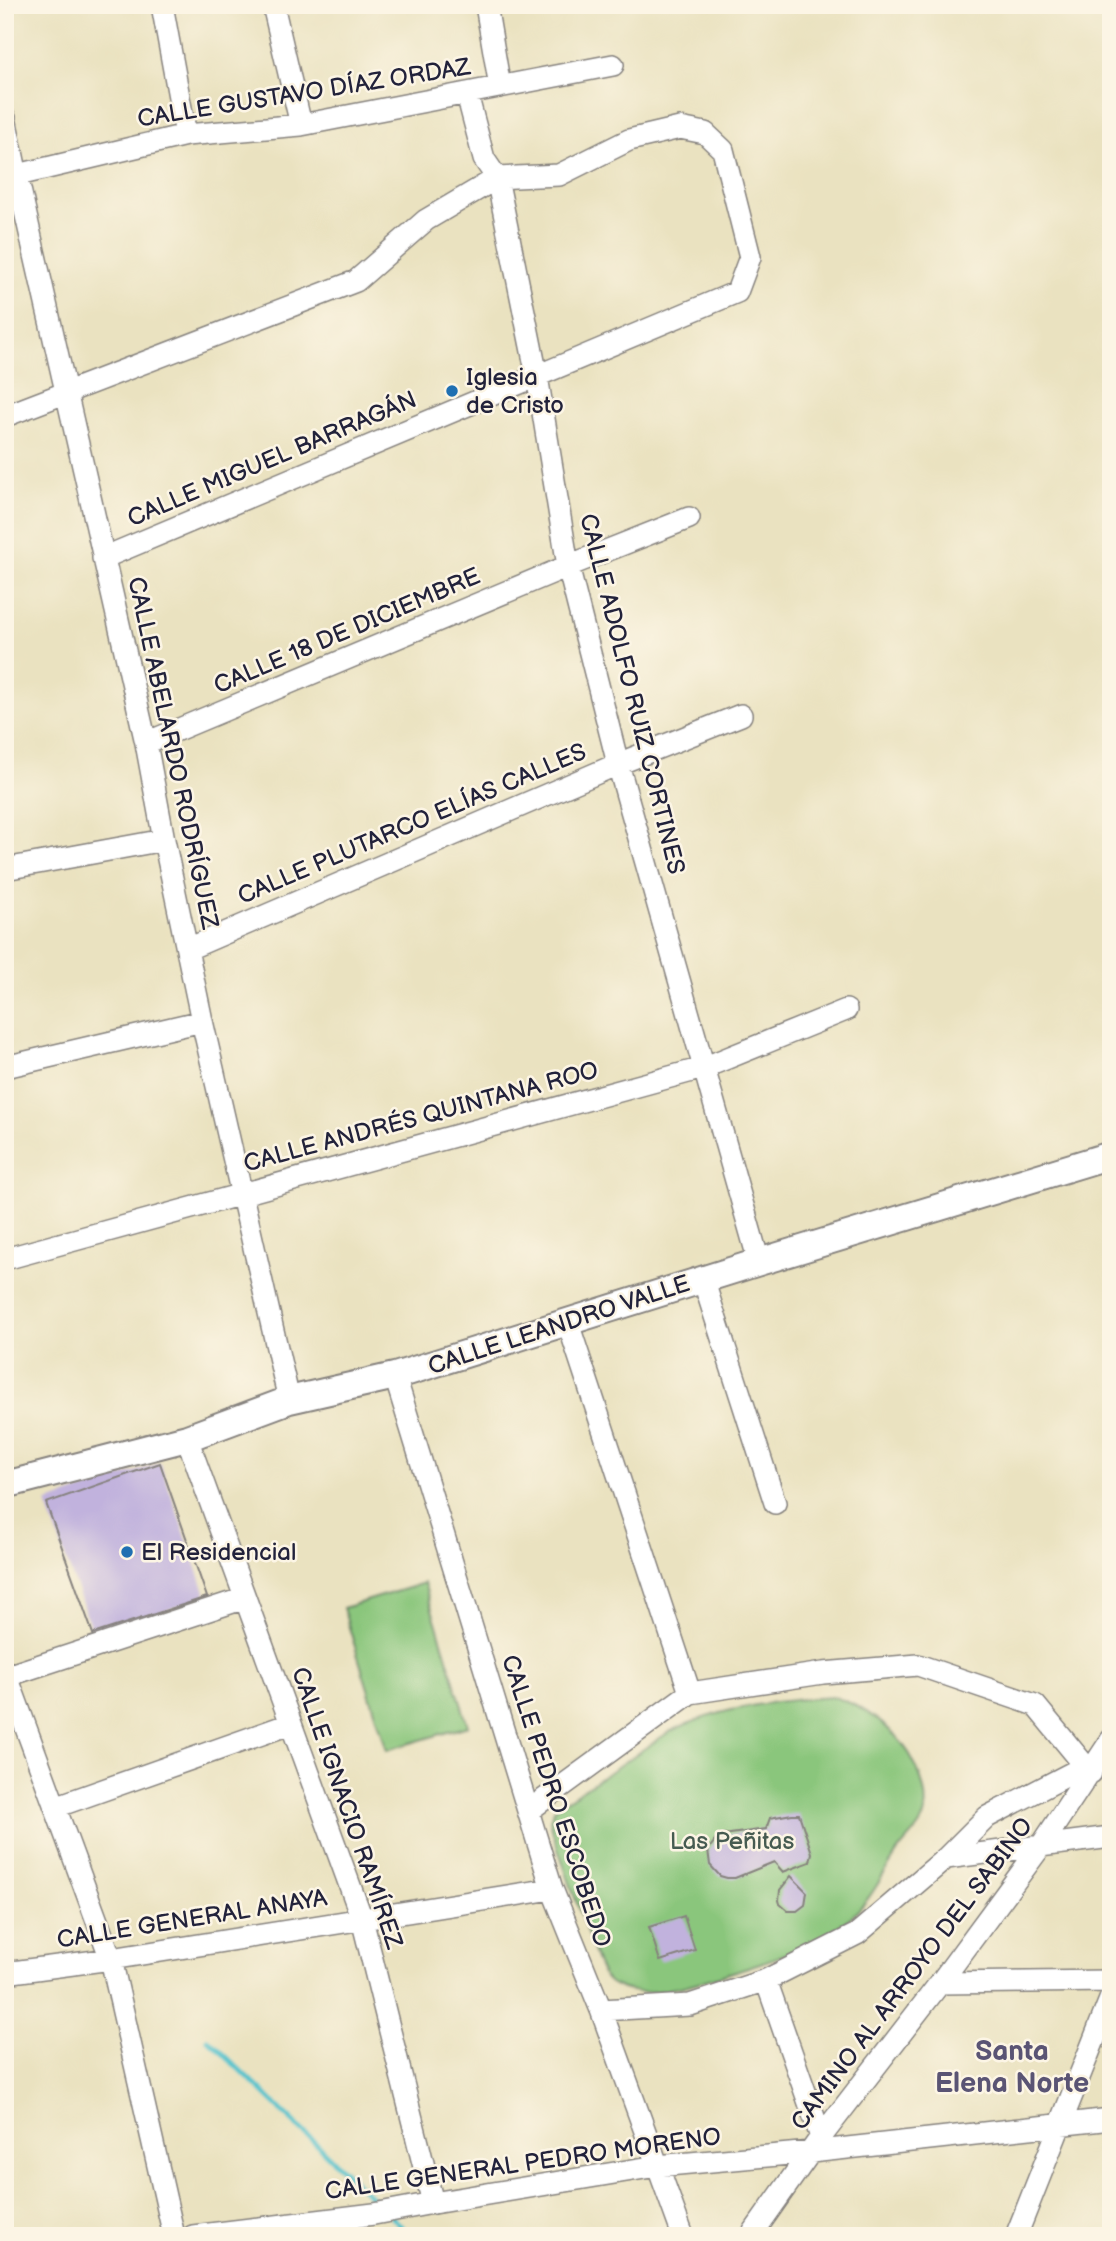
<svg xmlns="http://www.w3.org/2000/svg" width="1116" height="2241" font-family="'Balsamiq Sans',sans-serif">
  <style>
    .green { fill: #8ac67b; stroke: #56745b; stroke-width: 2 }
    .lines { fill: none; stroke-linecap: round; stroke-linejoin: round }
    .stream { stroke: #55c2cc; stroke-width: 5 }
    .building { fill: #c1b2dd }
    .minor-casing { stroke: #86827e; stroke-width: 24 }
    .tertiary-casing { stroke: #86827e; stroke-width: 30 }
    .minor { stroke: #fff; stroke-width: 21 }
    .tertiary { stroke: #fff; stroke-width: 26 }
    .poi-dot { fill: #1f6fb2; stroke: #fcf5e5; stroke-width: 2.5 }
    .labels { text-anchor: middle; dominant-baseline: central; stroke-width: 5; stroke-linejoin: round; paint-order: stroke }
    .street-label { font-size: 24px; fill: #22223b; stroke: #fcf5e5 }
    .poi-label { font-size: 24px; fill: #22223b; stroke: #fcf5e5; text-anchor: start }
    .park-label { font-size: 24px; fill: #465b51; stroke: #fcf5e5 }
    .quarter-label { font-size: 28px; font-weight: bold; fill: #5a5474; stroke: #fcf5e5 }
  </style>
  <rect width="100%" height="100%" fill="#fcf5e5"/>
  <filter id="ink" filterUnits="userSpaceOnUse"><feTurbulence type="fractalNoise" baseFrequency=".0143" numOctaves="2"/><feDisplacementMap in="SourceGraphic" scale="14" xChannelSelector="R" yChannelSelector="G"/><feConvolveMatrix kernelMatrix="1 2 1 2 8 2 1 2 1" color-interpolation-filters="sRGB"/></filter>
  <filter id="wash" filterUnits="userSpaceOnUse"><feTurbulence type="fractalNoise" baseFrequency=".00686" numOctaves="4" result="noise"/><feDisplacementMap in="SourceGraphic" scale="28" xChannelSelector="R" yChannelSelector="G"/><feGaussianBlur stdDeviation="1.57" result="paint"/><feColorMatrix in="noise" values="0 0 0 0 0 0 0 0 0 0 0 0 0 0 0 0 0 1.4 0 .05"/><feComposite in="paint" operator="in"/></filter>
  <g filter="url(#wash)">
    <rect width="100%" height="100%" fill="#eae2c0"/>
    <path class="green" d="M424,1583L468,1726L387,1750L343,1608Z
      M834,1697C862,1705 893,1728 909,1753C919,1769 931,1800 923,1819C918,1832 905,1841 897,1853C881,1877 870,1903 846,1921C810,1949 764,1962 720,1976C696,1983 672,1991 647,1992C639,1993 624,1990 616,1986C605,1982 601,1972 597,1962L553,1834L550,1819L554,1809L669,1732C720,1707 777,1700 834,1697Z"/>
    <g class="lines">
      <path class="stream" d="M208,2039L381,2207
        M391,2216L411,2236"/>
    </g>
    <g id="blocks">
      <path class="building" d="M160,1463L207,1597L93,1634L46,1503Z
        M792,1814H799L812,1853L810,1862L783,1872L774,1862L735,1878H727L720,1876L710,1865L708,1850L717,1838L723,1835L766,1829L770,1818Z
        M791,1876L807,1892L805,1905L797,1911H788L780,1904L779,1900L780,1890Z
        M684,1916L695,1950L660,1961L649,1927Z"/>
    </g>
  </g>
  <g filter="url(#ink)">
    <use href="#blocks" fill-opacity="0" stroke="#86827e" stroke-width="2"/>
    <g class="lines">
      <defs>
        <path id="minor" d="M162,5L186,135
          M273,5L301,125
          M486,5L500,87
          M467,94L484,159L497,178L537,376L568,566L618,764L759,1262
          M5,118L17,176L146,743L164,840L202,1021L289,1400
          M5,178L186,135L301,125L613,65
          M5,416L356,281L426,220L497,178L559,175L629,140L680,128L705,133L723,150L750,257L737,292L103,558
          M146,743L568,566L689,518
          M5,869L164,840
          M188,949L618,764L741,715
          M5,1067L202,1021
          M5,1259L703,1068L846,1010
          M703,1279L775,1503
          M568,1323L690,1693
          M395,1376L552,1889L601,2010L683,2236
          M187,1438L362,1919L433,2203
          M5,1671L111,1959L174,2236
          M7,1676L245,1598
          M55,1807L290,1724
          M528,1811L690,1693L823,1673L918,1665L1035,1705L1091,1773
          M946,1858L987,1817L1085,1766
          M5,1973L111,1959L552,1889
          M766,1980L821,2137
          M940,1983L1111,1981
          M601,2010L690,2005L766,1980L857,1934L946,1858L1111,1837
          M193,2236L374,2214L433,2203L657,2166L811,2152L1111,2119
          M751,2236L821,2137L940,1983L1041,1846L1111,1740
          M1016,2236L1111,1997"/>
        <path id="tertiary" d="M5,1485L187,1438L289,1400L395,1376L759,1262L1111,1155"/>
      </defs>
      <use href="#minor" class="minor-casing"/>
      <use href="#tertiary" class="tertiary-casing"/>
      <use href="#minor" class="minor"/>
      <use href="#tertiary" class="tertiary"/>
    </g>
  </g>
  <g class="poi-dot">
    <circle cx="452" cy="391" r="7"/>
    <circle cx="127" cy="1552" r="7"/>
  </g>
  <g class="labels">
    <g class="street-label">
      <text transform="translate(304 93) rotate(-9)">CALLE GUSTAVO DÍAZ ORDAZ</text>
      <text transform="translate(272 459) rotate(-23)">CALLE MIGUEL BARRAGÁN</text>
      <text transform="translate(347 631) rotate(-23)">CALLE 18 DE DICIEMBRE</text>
      <text transform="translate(632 694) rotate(76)">CALLE ADOLFO RUIZ CORTINES</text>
      <text transform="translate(173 753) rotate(78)">CALLE ABELARDO RODRÍGUEZ</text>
      <text transform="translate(412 824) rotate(-23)">CALLE PLUTARCO ELÍAS CALLES</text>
      <text transform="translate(421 1117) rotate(-15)">CALLE ANDRÉS QUINTANA ROO</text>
      <text transform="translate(559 1325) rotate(-18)">CALLE LEANDRO VALLE</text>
      <text transform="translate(556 1801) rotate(72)">CALLE PEDRO ESCOBEDO</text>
      <text transform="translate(347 1808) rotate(71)">CALLE IGNACIO RAMÍREZ</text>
      <text transform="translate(192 1919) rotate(-9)">CALLE GENERAL ANAYA</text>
      <text transform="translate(912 1974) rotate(-53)">CAMINO AL ARROYO DEL SABINO</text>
      <text transform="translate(523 2164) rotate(-8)">CALLE GENERAL PEDRO MORENO</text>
    </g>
    <g class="poi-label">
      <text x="466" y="377">Iglesia<tspan x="466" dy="28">de Cristo</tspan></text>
      <text x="141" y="1552">El Residencial</text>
    </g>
    <g class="park-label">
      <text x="732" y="1841">Las Peñitas</text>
    </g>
    <g class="quarter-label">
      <text x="1012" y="2051">Santa<tspan x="1012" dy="32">Elena Norte</tspan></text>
    </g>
  </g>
  <rect width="1116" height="2241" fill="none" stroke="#fcf5e5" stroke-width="28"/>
</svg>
